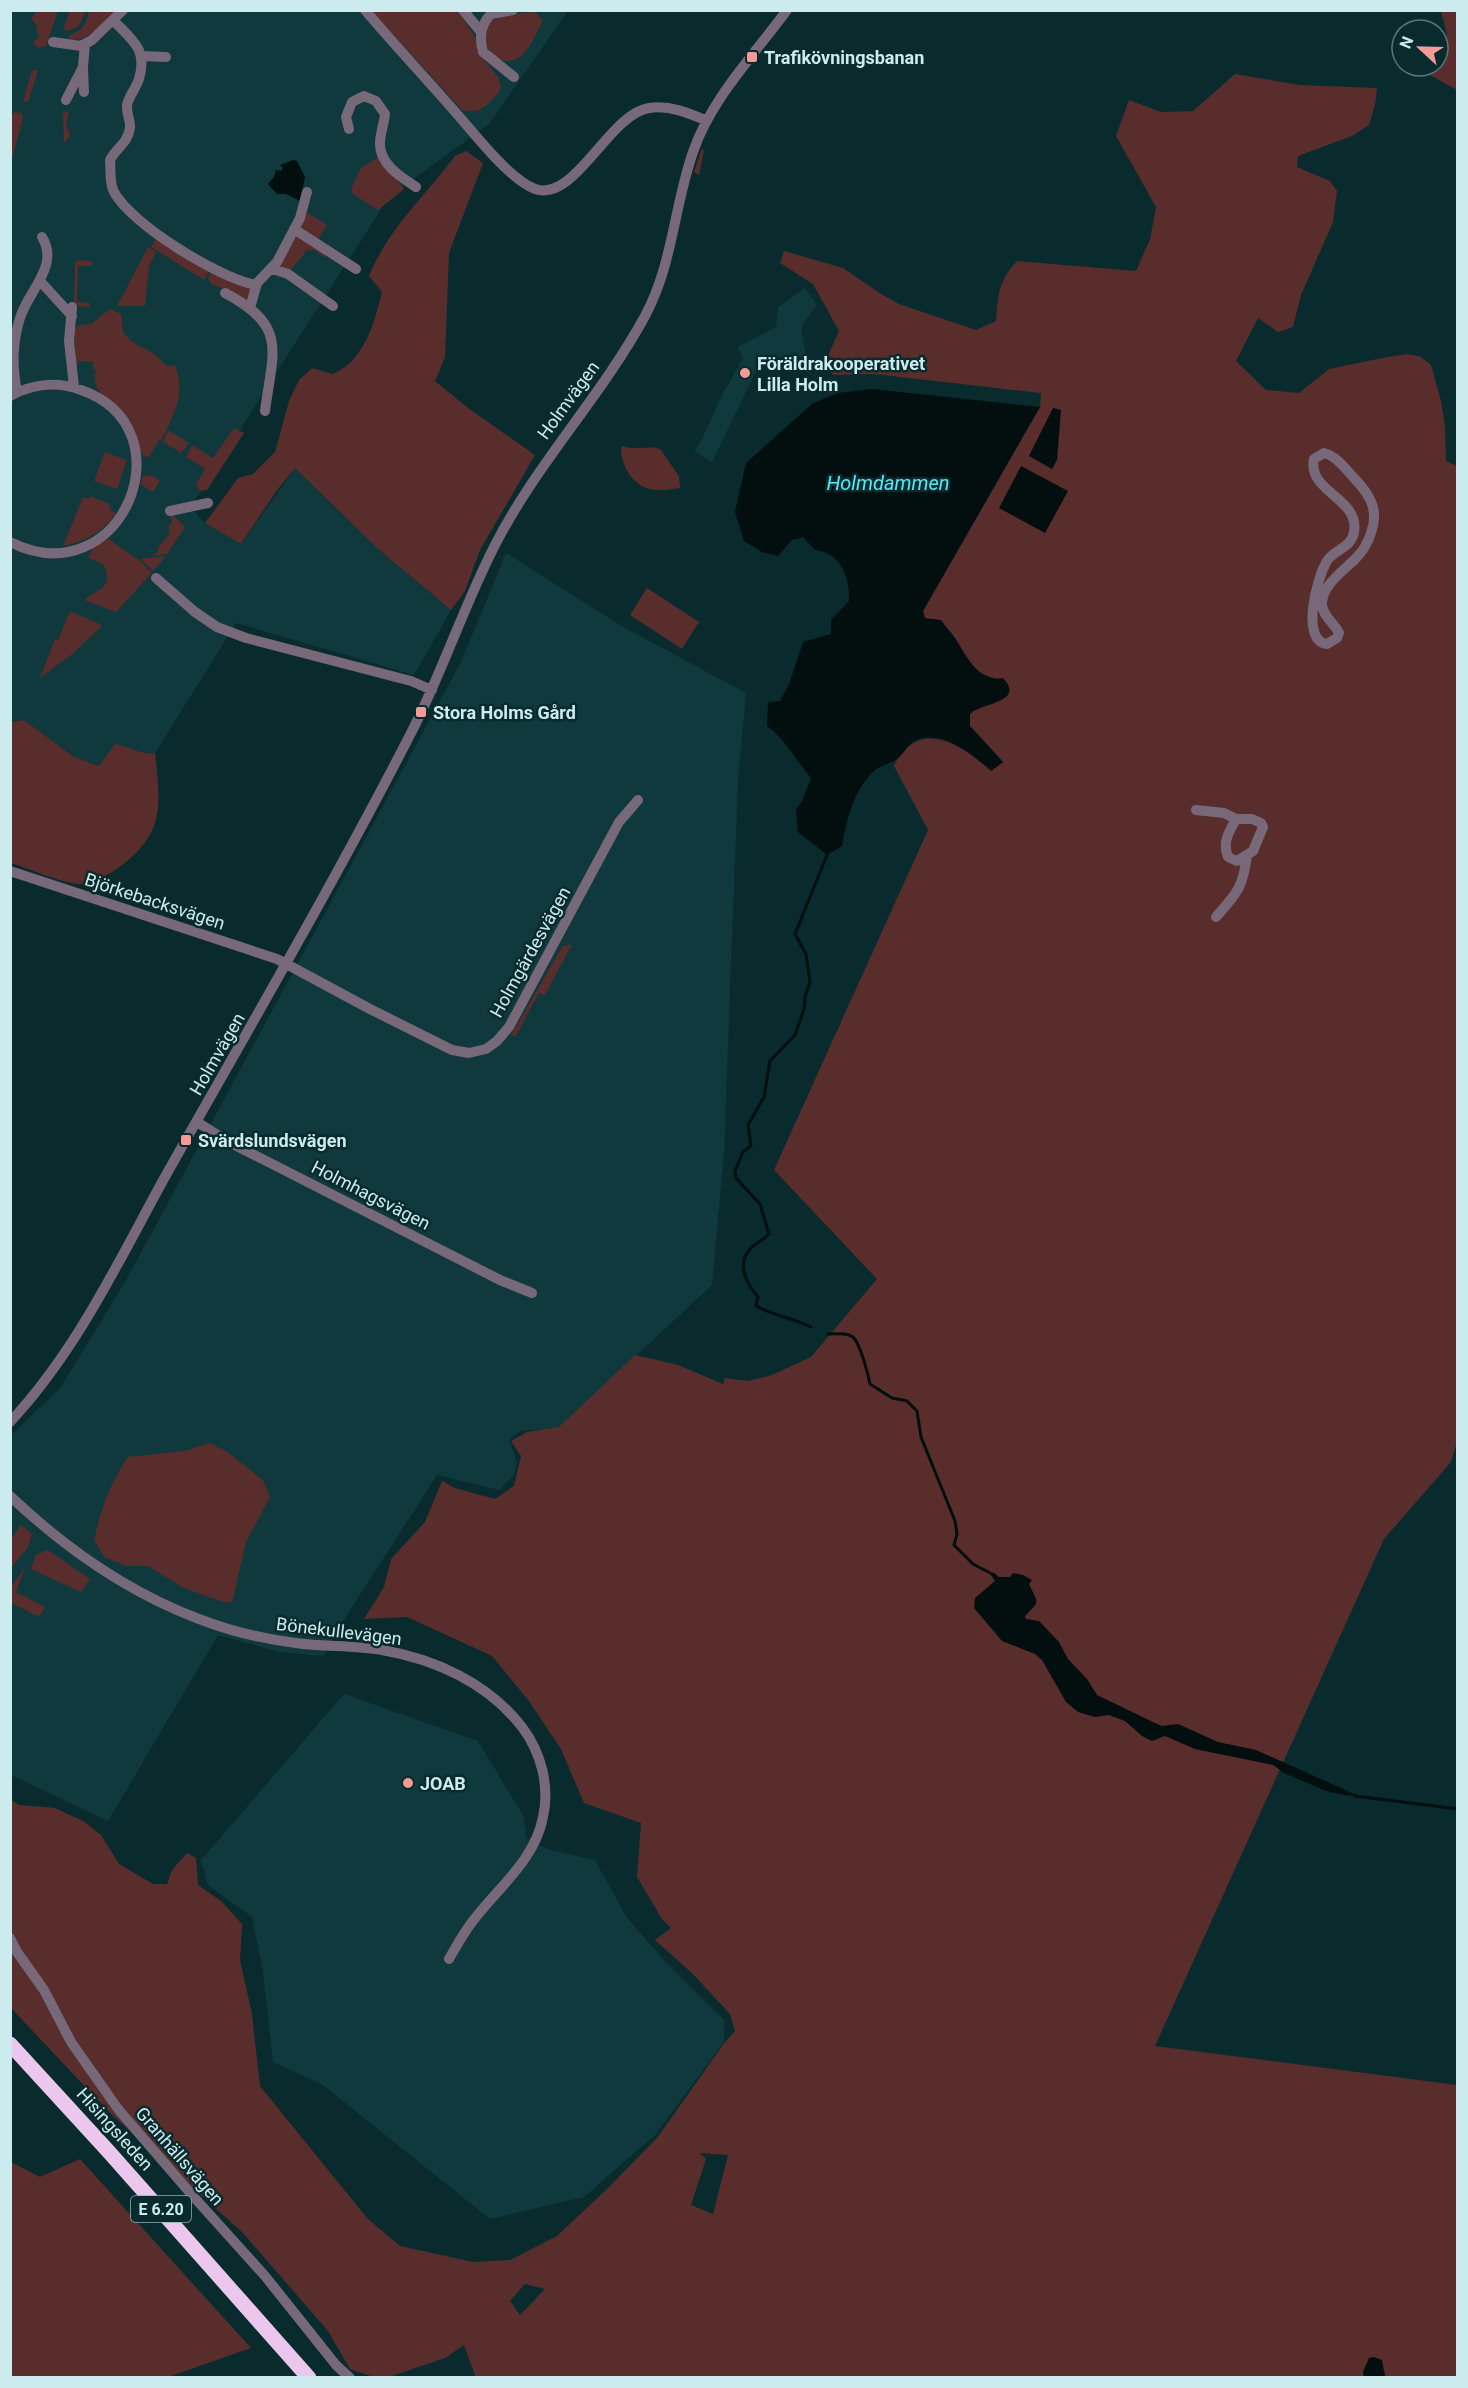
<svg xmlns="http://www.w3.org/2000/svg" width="1468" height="2388" font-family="Roboto,sans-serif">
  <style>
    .built { fill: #0f393d }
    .green { fill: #592d2b; fill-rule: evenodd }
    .water { fill: #030e0f }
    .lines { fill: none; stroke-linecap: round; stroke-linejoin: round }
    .stream { stroke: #030e0f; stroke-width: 3 }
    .minor { stroke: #776979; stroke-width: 10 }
    .highway { stroke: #ebc7ee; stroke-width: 15 }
    .poi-dot { fill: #f59b97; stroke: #092b2e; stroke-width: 2 }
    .labels { text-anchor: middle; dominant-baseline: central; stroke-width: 5; stroke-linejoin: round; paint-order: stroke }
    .shield { fill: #092b2e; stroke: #92b1b4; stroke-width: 1.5 }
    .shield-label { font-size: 16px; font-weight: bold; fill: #ccebee }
    .poi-label { font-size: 18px; font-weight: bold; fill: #ccebee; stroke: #092b2e; text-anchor: start }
    .street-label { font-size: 18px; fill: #ccebee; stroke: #092b2e }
    .water-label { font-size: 20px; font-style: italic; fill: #55ecf9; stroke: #092b2e }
  </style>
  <rect width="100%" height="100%" fill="#092b2e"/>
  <path class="built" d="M11,11H568L489,124L389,197L249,415L222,462L190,507L205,523L241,544L295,468L378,549L451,610L414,675L236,623L155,753L142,754L123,745L100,766L74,757L24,720L11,722Z
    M805,288L817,305L803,323L802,334L808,365L762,363L757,369L712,462L694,451L701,441L723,393L743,358L738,347L776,327L778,307Z
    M506,553L625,628L746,693L738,780L724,1152L712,1285L559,1428L520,1431L509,1440L517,1462L514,1475L499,1490L437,1475L336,1632L323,1656L280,1652L218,1635L108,1821L11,1775L10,1436L60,1388L124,1284L461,662Z
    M344,1694L478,1741L524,1817L526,1838L550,1850L595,1860L627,1918L666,1962L724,2020V2042L656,2134L584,2197L490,2219L323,2085L273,2062L263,1972L252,1917L208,1885L201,1860Z"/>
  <path class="green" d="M70,10L85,11C82,22 78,30 65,31L64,27Z
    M38,11H58L46,46L38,48L33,42L40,36L36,31L37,26L31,18Z
    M89,11H116C103,23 89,43 70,39L68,36C81,31 87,25 89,11Z
    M372,11H458L475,37L479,54L499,78L501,88L499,92C488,104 481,115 462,110Z
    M534,11L543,20C537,32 529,52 517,59C494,70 472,34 493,20C504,14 522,14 534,11Z
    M1441,11H1457V90L1430,75L1433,66H1438V55L1447,34Z
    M34,69L38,71L28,102H23L31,73Z
    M1235,74L1300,85L1377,88L1375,105L1369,125L1352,136L1298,156L1297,167L1330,181L1337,191L1333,222L1301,295L1293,327L1278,332L1258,318L1236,361L1266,390L1299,393L1329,369L1387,357L1408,354L1421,357L1431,365L1441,401L1445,426L1446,461L1457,466V1442L1451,1462L1384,1539L1155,2046L1457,2085V2377H1385V2372L1374,2357L1369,2359L1363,2372L1364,2378H476L464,2345L445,2358L389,2377H374L350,2369L328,2331L243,2233L110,2113L11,2008L10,1799L19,1805L55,1808L85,1822L101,1835L119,1864L153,1884H167L172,1870L187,1853L196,1858L198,1885L221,1901L242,1924L240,1960L252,2014L260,2086L367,2218L400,2246L473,2262L510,2260L557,2236L608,2188L657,2138L725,2042L735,2031L730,2014L693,1974L655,1940L671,1928L662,1919L637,1877L641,1823L584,1803L561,1749L529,1701L492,1656L407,1617L364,1619L384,1587L391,1559L425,1522L442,1481L455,1488L495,1499L514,1486L521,1456L511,1441L527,1432L559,1427L635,1355L678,1365L723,1384L725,1378L748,1381L772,1375L811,1357L877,1279L774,1170L928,830L894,766C918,717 961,744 991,770L1003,762L970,726V714C977,706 983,706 993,704L994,679L979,672L964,655L955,638L925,618L923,611L1040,407L1041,393L874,374L833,375L826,360L839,331L813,284L780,263L784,251L843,268L881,294L899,304L976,330L996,321C998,295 998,282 1017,261L1136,271L1150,239L1156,207L1116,136L1129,100L1161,112L1193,111ZM700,2153L728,2155L713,2214L691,2205L706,2159ZM525,2284L545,2289L520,2315L510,2301Z
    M63,111L69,113L66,123L70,136L64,143Z
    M15,112L21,113L23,117L11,164V116Z
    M702,148L704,151L699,175L694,172Z
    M466,151L483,163L449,253L445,357L435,381L468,408L535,455L480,550L465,591L451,610L378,549L295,468L275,493L241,544L205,523L238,478L253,474L275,452L289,401L299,380L312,368L333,374C365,360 374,323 382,292L369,276C388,229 425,196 455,156Z
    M378,157L404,189L378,210L353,194L351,189L361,168Z
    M308,213L327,225L318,239L302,228L300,224L305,215Z
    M296,236L327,253L324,257L313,249L311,251L308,249L290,271L279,267Z
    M157,237L209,271L204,280L151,247Z
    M148,247L156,252L149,266L145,306H117Z
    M78,260L92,261L93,266H78L77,302L90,303V307L78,306L74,303L75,263Z
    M211,271L252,289L248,300L212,284L208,279Z
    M110,309L121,314L123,332L132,342L153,353L167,366L175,365C186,396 174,413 161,441L159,440L149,457H145C138,451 132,426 124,415C110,395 90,397 96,370L93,369V362L79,361L76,368L74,330L79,325L91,324Z
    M234,428L244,433L207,490L200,491L196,485L205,469L186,457L192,445L213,458Z
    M168,430L189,443L181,453L163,442Z
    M623,446C634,451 648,445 660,449L679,476L680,488C672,489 663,491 655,490C634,488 621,467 621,448Z
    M105,452L127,460L117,489L94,481Z
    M150,475L160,480L154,491H151L140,484L142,477Z
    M90,496L109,504L111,510L116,514C102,532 85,542 63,546L83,497L89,499Z
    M171,516H174L185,527L167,554L151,556L157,553L159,546L170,534L168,527L172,522Z
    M107,538L140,561L152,573L116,612L84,600C96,589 116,589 103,564L88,558L94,546Z
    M166,556L153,571L140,559Z
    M647,588L699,622L682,649L630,615Z
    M72,612L100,624L101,627L71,655L40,678L55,639L58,640L69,613Z
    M24,720L74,757L99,766L115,744C131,746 137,755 155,753C161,807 165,836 115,870C107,876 87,885 77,884C56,881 31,869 11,863V722Z
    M563,946L570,945L573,948H570L545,995L539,993L515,1037L511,1035Z
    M210,1443L229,1453L263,1480L270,1497L246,1542L232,1603L220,1601L184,1588L148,1566H126L104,1557L94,1540C101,1509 110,1483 128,1457L184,1451Z
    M21,1525L32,1534L28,1547L11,1568V1539Z
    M48,1550L90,1579L81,1592L31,1569L36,1555Z
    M25,1567L16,1592L45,1607L39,1617L11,1603V1587Z
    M80,2159L251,2348L168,2377H11V2162L40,2177Z"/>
  <path class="water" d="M293,160L297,161L305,177L300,201L286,194H277L268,184L274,177L276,170L281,171L283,168L280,165Z
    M873,389L1040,407L923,611L925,618L941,620C945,626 951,632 955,638C967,656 977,682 1003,678C1026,703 981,702 970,714V726L1003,762L991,771C972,754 941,728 914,741C907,745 904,754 898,758C892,764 880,765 874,771C853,791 847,819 842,846L827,855L798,832L796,810L802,801L811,778C797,761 784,738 767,726L768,702L780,701L789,684L803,642L831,634V620L849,601C850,577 841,553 815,550L803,537L792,540L778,556L762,552L744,541L735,512L746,463L812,404L837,393Z
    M1053,408L1061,410L1057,460L1052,469L1029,456Z
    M1021,466L1068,491L1045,533L999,508Z
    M994,1573L999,1577H1010L1013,1573L1023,1575L1032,1580L1029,1584C1038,1604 1041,1600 1025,1616L1026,1619L1039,1621L1059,1642L1068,1659L1087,1679L1097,1695L1155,1723L1162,1726L1178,1724L1218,1742L1256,1750L1359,1796L1343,1795L1326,1791L1284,1773L1273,1765L1195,1749L1165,1736L1152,1741L1142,1736L1125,1721L1109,1715L1095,1717L1078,1712L1066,1702L1042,1660L1035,1654L1002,1641L974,1608L975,1598L995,1581L991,1575Z
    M1374,2357L1382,2360L1385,2377H1364L1363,2372L1369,2358Z"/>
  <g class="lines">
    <path class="stream" d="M811,1327C793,1318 774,1316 756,1306L758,1297C747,1284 736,1265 750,1249C755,1243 764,1240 769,1234L760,1204L736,1178L735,1171L743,1152L751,1146L748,1125L764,1097L770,1061L795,1035L804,1009L805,997L810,982L806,954L795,934L827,855
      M828,1334C836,1334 846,1332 853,1337C860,1343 868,1374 870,1384L892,1398L907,1401L917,1411L921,1437L955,1521L957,1534L954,1545L973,1564L994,1575
      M1355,1796L1458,1809"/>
    <path class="minor" d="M365,10C393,43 422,74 450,106C470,128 508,179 535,189C575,203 609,114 649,108C670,105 689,113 707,121
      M463,10L481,32
      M513,10L491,14C480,25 479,38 483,52L514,77
      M113,20C132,40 148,49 139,79C136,88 129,96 127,105C126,113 131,121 130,128C128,143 116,148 110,160C111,170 109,183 114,192C132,225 219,278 256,285
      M53,42L81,46L92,40L123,10
      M142,56L166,57
      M83,70L84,92
      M66,100L83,67L85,44
      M349,129L346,117L352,102L364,96L376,101L385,114C384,124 380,134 380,143C379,164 401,177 416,187
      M294,229L356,269
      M273,269L288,274L333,306
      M40,281L72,316
      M225,293C288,326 273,350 265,411
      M72,307L69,341L74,387
      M250,308L257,283L277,262L300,218L307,192
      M17,392C12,366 12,344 20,318C28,291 60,266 42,237
      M10,396C32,384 57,381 81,390C191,428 122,598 10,542
      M1324,453C1337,456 1346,470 1355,479C1371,496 1379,511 1371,533C1368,542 1364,550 1357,557C1345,570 1321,585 1322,605C1323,616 1334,623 1339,633L1337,638L1327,644C1300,641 1317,577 1327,561C1334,549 1351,549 1354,532C1360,498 1307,492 1314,459Z
      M170,511L208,503
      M156,578L195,612L217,627L246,638L411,681L432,690
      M1196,810L1224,813L1236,819H1252L1261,823L1263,827L1253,851L1237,861L1228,857C1222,842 1229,832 1236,819
      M10,871L277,959L370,1009L452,1050L469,1053L486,1049L497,1041L509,1027L619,822L638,800
      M1216,917C1237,893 1243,888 1247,855
      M197,1122L227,1141L500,1280L532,1293
      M10,1422C78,1349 119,1260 166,1175C249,1028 334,883 411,733C442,673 463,608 494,547C536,464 601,397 645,316C673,264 674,206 693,152C711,99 754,55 787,10
      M10,1496C66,1549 127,1592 199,1619C230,1631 263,1639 296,1643C324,1647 353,1645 382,1650C435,1659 488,1683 522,1727C541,1752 550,1786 543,1817C535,1859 501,1885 476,1917C465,1930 457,1945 449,1959
      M10,1938L17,1952L44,1990L71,2042L118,2109L192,2195L265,2276L336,2365L350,2378"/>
    <path class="highway" d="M10,2044L109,2152L309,2378"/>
  </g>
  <g class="poi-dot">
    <rect x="746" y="51" width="12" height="12" rx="3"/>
    <circle cx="745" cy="373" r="6"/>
    <rect x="415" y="706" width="12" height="12" rx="3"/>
    <rect x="180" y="1134" width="12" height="12" rx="3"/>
    <circle cx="408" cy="1783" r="6"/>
  </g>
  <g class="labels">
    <rect class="shield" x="131" y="2196" width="60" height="26" rx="4.5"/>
    <g class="shield-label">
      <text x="161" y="2209">E 6.20</text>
    </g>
    <g class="poi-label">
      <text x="764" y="57">Trafikövningsbanan</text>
      <text x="757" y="363">Föräldrakooperativet<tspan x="757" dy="21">Lilla Holm</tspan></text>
      <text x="433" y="712">Stora Holms Gård</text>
      <text x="198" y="1140">Svärdslundsvägen</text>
      <text x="420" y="1783">JOAB</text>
    </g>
    <g class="street-label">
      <text transform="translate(568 400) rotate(-54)">Holmvägen</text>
      <text transform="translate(155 901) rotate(18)">Björkebacksvägen</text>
      <text transform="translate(530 952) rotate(-61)">Holmgärdesvägen</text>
      <text transform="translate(217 1054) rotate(-60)">Holmvägen</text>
      <text transform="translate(371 1195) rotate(27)">Holmhagsvägen</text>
      <text transform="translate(339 1631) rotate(7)">Bönekullevägen</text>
      <text transform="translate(115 2129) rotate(48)">Hisingsleden</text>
      <text transform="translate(180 2156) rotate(49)">Granhällsvägen</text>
    </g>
    <g class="water-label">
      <text x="888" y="483">Holmdammen</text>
    </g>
  </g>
  <rect width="1468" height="2388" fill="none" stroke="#ccebee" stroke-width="24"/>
  <g transform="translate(1420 48) rotate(292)"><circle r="28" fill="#092b2e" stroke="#57787b" stroke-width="1.5"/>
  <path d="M0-4.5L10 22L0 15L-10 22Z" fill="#f59b97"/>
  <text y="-9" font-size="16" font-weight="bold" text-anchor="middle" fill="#ccebee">N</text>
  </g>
</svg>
